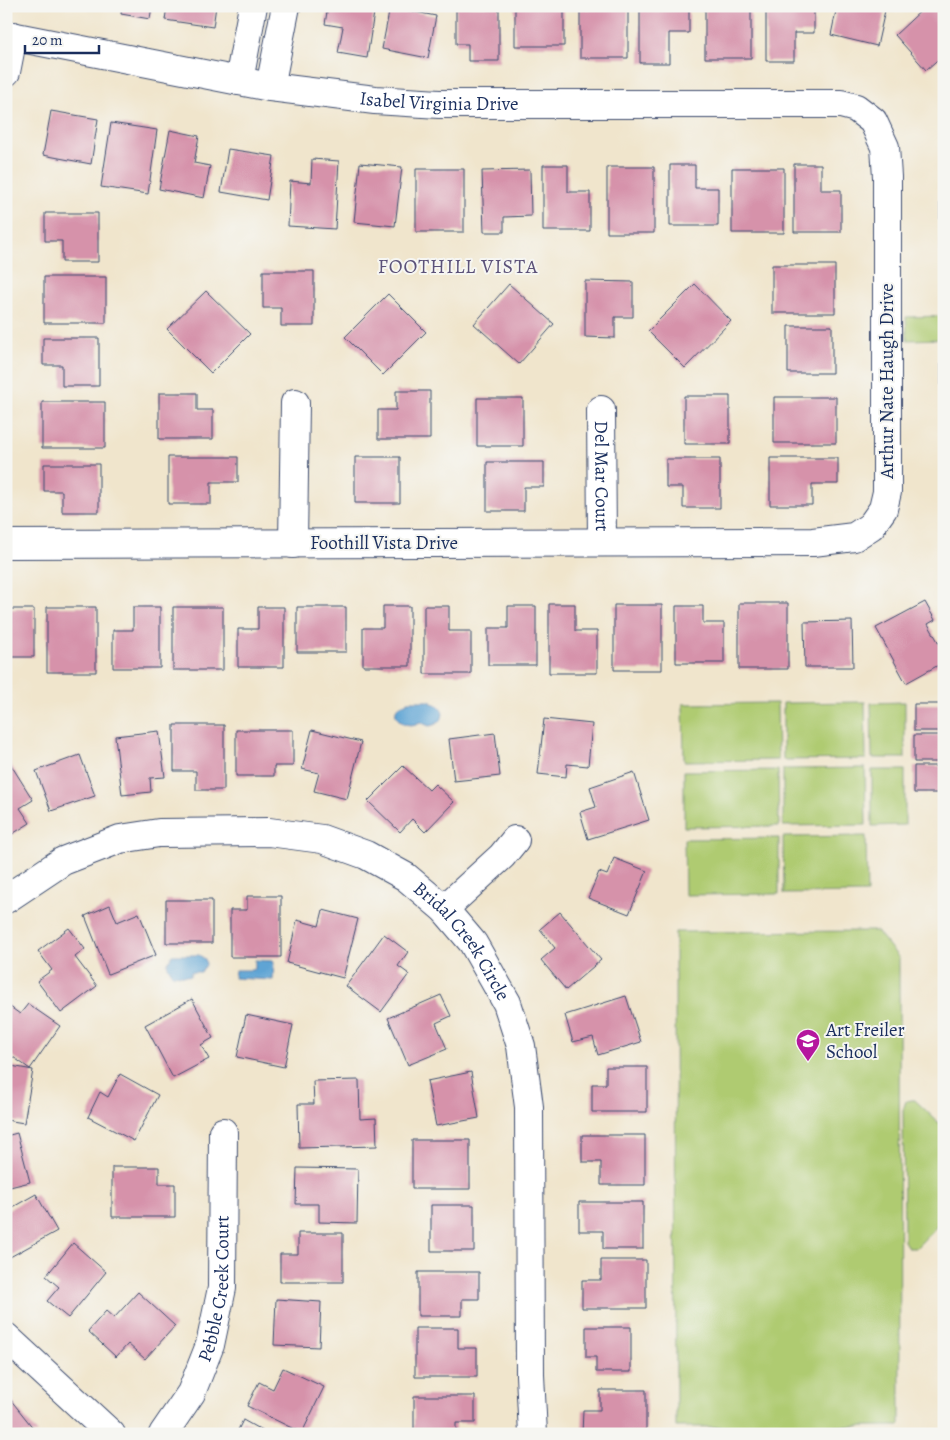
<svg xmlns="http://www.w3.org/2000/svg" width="950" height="1440" font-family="Alegreya,serif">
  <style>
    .green { fill: #afcb71; stroke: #657d68 }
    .water { fill: #5fa4d4; stroke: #3d6a99 }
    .building { fill: #d692aa }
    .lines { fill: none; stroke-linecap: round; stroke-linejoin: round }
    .minor-casing { stroke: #3b4a6e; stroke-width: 30 }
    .minor { stroke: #fff; stroke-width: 28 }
    .labels { text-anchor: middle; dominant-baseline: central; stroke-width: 4; stroke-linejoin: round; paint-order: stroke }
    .street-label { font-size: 19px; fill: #1b2f5e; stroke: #f6f6f2 }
    .poi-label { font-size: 19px; fill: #1b2f5e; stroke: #f6f6f2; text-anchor: start }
    .neighbourhood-label { font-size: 20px; letter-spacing: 1px; fill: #5c5279; stroke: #f6f6f2 }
  </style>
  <rect width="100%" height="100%" fill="#f6f6f2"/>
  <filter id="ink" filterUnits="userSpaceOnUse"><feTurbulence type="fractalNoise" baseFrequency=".02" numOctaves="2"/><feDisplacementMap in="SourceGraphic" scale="10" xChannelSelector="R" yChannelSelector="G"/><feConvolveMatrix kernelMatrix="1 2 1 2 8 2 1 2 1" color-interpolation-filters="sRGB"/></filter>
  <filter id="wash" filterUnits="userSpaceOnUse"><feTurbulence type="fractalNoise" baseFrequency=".0096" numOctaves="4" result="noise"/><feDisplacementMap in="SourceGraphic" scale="20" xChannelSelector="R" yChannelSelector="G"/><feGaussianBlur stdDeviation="1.12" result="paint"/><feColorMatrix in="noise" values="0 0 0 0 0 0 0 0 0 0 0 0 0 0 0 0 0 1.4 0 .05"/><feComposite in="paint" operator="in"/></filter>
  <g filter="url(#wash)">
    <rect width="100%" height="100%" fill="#f0e5cc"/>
    <path class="green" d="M944,316V339L907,340L906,317Z
      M865,702L866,759L783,760V703Z
      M905,702V758H872L871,703Z
      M777,703L778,760L684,761L683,704Z
      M865,768L866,825L783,826V769Z
      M778,770L779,826L684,827V771Z
      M872,770H905V825L872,826Z
      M866,836L867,893L784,894L783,837Z
      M779,838V894L685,895L684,839Z
      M877,931L899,958L900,1426L676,1427L675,932Z
      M911,1100H915L944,1128V1219L916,1248H908L904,1241L903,1110L906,1101Z"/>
    <path class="water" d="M407,701H431V703C448,706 446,724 429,726L420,722C403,733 383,709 406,703Z
      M172,955H199L205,959L206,965L201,972H191L190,976L172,974L167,964Z
      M255,960L274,961L273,980L234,978L235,970H252L255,968Z"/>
    <g id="blocks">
      <path class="building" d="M122,6H152L150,19L121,14Z
        M167,6H216L213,27L165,20Z
        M328,6H375L367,58L338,53L343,27L325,24Z
        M456,6H499V61H468V44H456Z
        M515,6H564V46H515Z
        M640,6H689V33H669V63H640Z
        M705,6H751V58H705Z
        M766,6H814V33H794V61H766Z
        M837,6H886L877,46L831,35Z
        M926,6H944V54L926,70L895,35Z
        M390,7L436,16L428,58L382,49Z
        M580,9H628V58H580Z
        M51,111L98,119L91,164L43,155Z
        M111,123L157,130L148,194L101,187Z
        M170,130L199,136L194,163L210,166L204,198L159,189Z
        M228,149L274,156L267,200L221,192Z
        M312,159L339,161L335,229L288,226L290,181L311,183Z
        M360,163L402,167L395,226L354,222Z
        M794,164H821V190H841V232H794Z
        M543,165H568V192H590V231H543Z
        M670,165H695V188H718V226H670Z
        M607,167H654V233H607Z
        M732,168H784V233H732Z
        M416,169H464V232H416Z
        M530,170L531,216L504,217V232H484L482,171Z
        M940,203H944V251H940Z
        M45,213H98V262H62V241H45Z
        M772,265H835V313H772Z
        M263,271H314V326H281V308H263Z
        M44,277H106V323H44Z
        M585,281L633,282V317H615V338L585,337Z
        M509,284L554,324L519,364L474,324Z
        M695,284L731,321L685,368L648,331Z
        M206,291L250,334L211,373L167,329Z
        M388,294L426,332L383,375L345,337Z
        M788,326H832V373H788Z
        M43,338H99V386H62V365H43Z
        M941,352H944V401H941Z
        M396,391H430V439H378V410H396Z
        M159,393H197V410H213V439H159Z
        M684,396H730V444H684Z
        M774,397H836V443H774Z
        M477,398H523V446H477Z
        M42,402H105V448H42Z
        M168,457H238V482H211V504H168Z
        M355,457H400V503H355Z
        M770,458H838V484H812V505H770Z
        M666,459H720V508H683V487H666Z
        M487,462H544V487H524V511H487Z
        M44,464H99V512H62V491H44Z
        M925,602L935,620L928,624L944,652V662L906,683L876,628Z
        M739,603H788V669H739Z
        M549,604H575V631H597V673H549Z
        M614,605H662V670H614Z
        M383,606H410V666H363V628H383Z
        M424,606H449V631H471V674H424Z
        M508,606H536V665H488V628H508Z
        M676,606H703V623H724V663H676Z
        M47,607H96V672H47Z
        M133,607H160V668H113V630H133Z
        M173,607H223V670H173Z
        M258,607H284V667H238V629H258Z
        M297,607H346V652H297Z
        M6,609H34V657H6Z
        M852,621L853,667H805L804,622Z
        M914,704H944V731H914Z
        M544,719L592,724L588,766L567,764L566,777L538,774Z
        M174,725H224V790H196V771H174Z
        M236,730H293V766H274V776H236Z
        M312,730L361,742L347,799L314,791L319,773L302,769Z
        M159,731L165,777L150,778L151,792L122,795L115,736Z
        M495,733L500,776L454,781L449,739Z
        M914,735H944V762H914Z
        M80,755L95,796L51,811L36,771Z
        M6,757L33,800L20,808L30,823L6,838Z
        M403,766L429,790L435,784L454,802L425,832L412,819L400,832L368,801Z
        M914,766H944V793H914Z
        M634,772L649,820L588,839L580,812L596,807L590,787Z
        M614,858L647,871L629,914L588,898L599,872L607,875Z
        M247,896H281V957H230V910H247Z
        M166,900H212V943H166Z
        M110,905L117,922L139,913L156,955L108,974L85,916Z
        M323,910L358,919L343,978L287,963L297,920L319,926Z
        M560,912L601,960L566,990L541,960L555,948L540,929Z
        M69,928L85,949L75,957L97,986L61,1013L37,981L52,970L38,951Z
        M384,934L408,952L398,966L409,974L381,1012L346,986Z
        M441,995L451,1016L436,1023L447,1049L408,1065L388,1018Z
        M626,996L641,1042L598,1055L593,1037L573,1042L565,1015Z
        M192,999L213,1038L201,1045L209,1059L173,1078L145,1025Z
        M6,1004L20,1014L28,1004L60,1026L30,1069L6,1052Z
        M246,1015L293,1025L284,1067L237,1057Z
        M6,1065L33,1070L24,1123L6,1120Z
        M606,1067H647V1112H592V1084H606Z
        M471,1072L479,1118L436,1126L427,1081Z
        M120,1074L158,1095L134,1141L88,1117L100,1092L108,1097Z
        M359,1080L360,1119L376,1118L377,1146L299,1148L298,1104H314L313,1081Z
        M17,1133L30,1182L6,1188V1136Z
        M582,1135H645V1185H601V1162H582Z
        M412,1140H470V1189H412Z
        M112,1167H159V1184H175V1217H112Z
        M297,1168L358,1169L357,1223L319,1222V1204H296Z
        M36,1194L57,1231L10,1257L6,1250V1211Z
        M579,1202H643V1249H603V1231H579Z
        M431,1205H474V1251H431Z
        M298,1233H343V1282H280V1254H298Z
        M73,1243L106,1272L68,1318L47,1301L59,1287L46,1276Z
        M601,1260H646V1308H582V1280H601Z
        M418,1272H479V1299H462V1316H418Z
        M138,1292L175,1326L145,1359L128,1344L116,1357L88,1331L106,1311L114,1318Z
        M276,1299L321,1302L319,1347L274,1345Z
        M586,1327H631V1372H596V1357H586Z
        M415,1328H458V1348H477V1377H415Z
        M283,1368L324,1387L302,1433L247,1406L259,1382L273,1389Z
        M600,1390H646V1434H582L583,1410H600Z
        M6,1394L38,1434H6Z
        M414,1396H475V1423H456V1434H414Z
        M243,1420L268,1434H236Z"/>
    </g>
  </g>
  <g filter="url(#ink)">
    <use href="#blocks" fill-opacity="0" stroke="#3b4a6e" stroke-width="1"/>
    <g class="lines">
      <defs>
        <g id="minor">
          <path id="s1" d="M6,35L270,87L375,100L439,104H841L856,108L873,121L885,147L887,177V492L883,509L871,526L854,537L813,542L6,544"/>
          <path d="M6,72L13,36"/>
          <path d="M239,81L253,6"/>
          <path d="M270,87L286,6"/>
          <path id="s2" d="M601,410L602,542"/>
          <path d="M293,544L295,403"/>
          <path id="s3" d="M6,899L63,861L120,839L159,833L269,832L322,839L366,855L406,877L444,909L473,943L507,1003L521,1046L529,1107L530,1375L533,1434"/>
          <path d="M444,909L502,856L515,840"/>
          <path d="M6,1337L111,1434"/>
          <path id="s4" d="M163,1434L191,1393L210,1345L222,1288L223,1132"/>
        </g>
      </defs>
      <use href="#minor" class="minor-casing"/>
      <use href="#minor" class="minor"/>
    </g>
  </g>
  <defs>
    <symbol id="school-pin" viewBox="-11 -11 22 30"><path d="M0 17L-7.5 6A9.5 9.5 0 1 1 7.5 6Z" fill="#b5179e" stroke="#f6f6f2"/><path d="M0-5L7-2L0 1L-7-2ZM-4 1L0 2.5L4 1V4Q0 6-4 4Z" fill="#fff"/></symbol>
  </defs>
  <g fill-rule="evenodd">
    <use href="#school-pin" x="794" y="1027" width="28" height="38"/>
  </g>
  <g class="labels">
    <g class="street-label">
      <text stroke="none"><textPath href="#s1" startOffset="439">Isabel Virginia Drive</textPath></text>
      <text transform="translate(887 381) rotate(-90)">Arthur Nate Haugh Drive</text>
      <text stroke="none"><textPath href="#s2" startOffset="66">Del Mar Court</textPath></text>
      <text x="384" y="543">Foothill Vista Drive</text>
      <text stroke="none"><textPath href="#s3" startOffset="511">Bridal Creek Circle</textPath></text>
      <text stroke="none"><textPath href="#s4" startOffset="158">Pebble Creek Court</textPath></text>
    </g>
    <g class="poi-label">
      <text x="826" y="1030">Art Freiler<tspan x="826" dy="22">School</tspan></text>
    </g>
    <g class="neighbourhood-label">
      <text x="458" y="266">FOOTHILL VISTA</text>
    </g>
  </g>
  <rect width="950" height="1440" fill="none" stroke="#f6f6f2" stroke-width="25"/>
  <path d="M25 45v8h74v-8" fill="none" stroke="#1b2f5e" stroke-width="2.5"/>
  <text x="32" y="45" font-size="15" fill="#1b2f5e" stroke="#f6f6f2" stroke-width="4" paint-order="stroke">20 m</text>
</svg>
